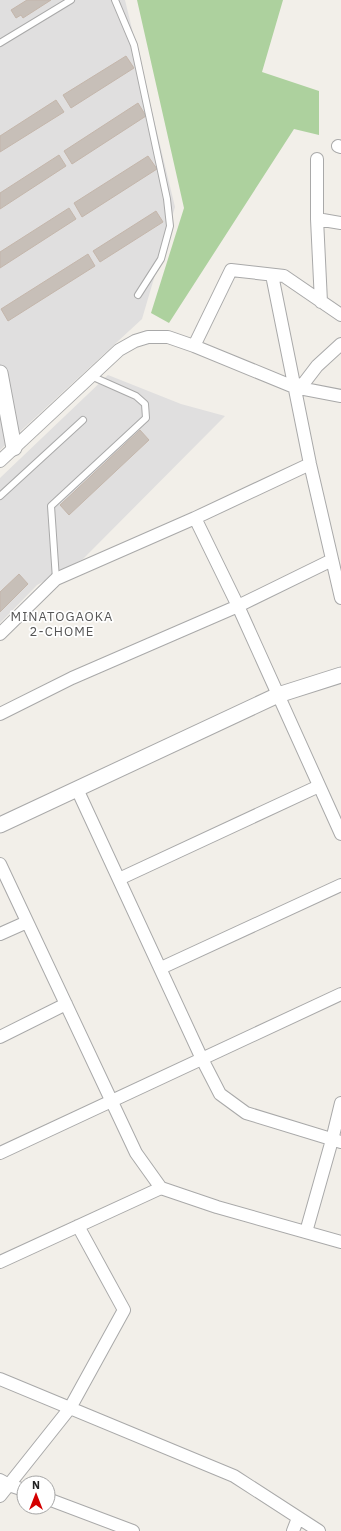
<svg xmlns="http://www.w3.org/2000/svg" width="341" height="1531" font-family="'IBM Plex Sans',sans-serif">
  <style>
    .residential { fill: #e0dfdf }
    .forest { fill: #add19e }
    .building { fill: #c7bfb8; stroke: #c4b6ab }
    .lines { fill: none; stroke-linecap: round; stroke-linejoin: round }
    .service-casing { stroke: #a9a9a9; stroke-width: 8 }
    .minor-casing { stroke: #a9a9a9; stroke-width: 14 }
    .tertiary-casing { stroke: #a9a9a9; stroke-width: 17 }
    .service { stroke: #fff; stroke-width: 6 }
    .minor { stroke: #fff; stroke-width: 12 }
    .tertiary { stroke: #fff; stroke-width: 15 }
    .labels { text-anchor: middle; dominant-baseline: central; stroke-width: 3.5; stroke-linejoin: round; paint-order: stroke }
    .neighbourhood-label { font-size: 13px; letter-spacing: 1px; fill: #555; stroke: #fff }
  </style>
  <rect width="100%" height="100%" fill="#f2efe9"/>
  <path class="residential" d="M0,0H125L175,207L142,319L0,450Z
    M108,375L181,404L225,416L83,559L37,585L0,623V478Z"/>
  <path class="forest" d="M137,0H283L262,72L319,91V135L294,129L169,323L151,313L184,208Z"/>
  <path class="building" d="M27,0H51L23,18L21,15L16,18L11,10Z
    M126,56L134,68L71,108L63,95Z
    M56,100L64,112L0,152V136Z
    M138,103L146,116L72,164L64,151Z
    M59,155L66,166L0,209V193Z
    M148,156L157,169L82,217L74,203Z
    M69,208L76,219L0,268V252Z
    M156,211L163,222L100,262L93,251Z
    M88,254L95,266L8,321L1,309Z
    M140,430L149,440L69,515L60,505Z
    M19,574L28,584L0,612V592Z"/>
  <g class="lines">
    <defs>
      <path id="service" d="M115,0L134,45L167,199L170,226L161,259L138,295
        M0,43L71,0
        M0,496L83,420
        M56,579L51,506L146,418L145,404L136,396L91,376"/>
      <path id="minor" d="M338,146L341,147
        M317,159V219L321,302
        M317,219L341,223
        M272,275L310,464L341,598
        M194,346L231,270L284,276L341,315
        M294,387L304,383L317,366L341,344
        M0,461L119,350L135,341L148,337H168L194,346L294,387L341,396
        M195,518L238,606L341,834
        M0,634L56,579L195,518L310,464
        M0,714L72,678L238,606L332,560
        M77,789L202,1059L220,1094L246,1113L341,1142
        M0,864L136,1153L161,1188L217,1207L341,1242
        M119,879L319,786
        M0,934L27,922
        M161,968L341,885
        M0,1037L66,1004
        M0,1153L341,994
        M306,1232L332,1140L341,1103
        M0,1262L161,1188
        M0,1379L234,1476L319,1531
        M0,1480L9,1485L24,1490
        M0,1496L70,1408L124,1310L78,1226
        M48,1499L133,1531
        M293,1531L298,1518"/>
      <path id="tertiary" d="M0,373L14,448
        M0,825L278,695L341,675"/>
    </defs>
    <use href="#service" class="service-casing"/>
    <use href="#minor" class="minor-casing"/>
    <use href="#tertiary" class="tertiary-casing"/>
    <use href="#service" class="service"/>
    <use href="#minor" class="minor"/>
    <use href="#tertiary" class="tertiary"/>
  </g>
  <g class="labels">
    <g class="neighbourhood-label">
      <text x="62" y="616">MINATOGAOKA<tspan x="62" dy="15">2-CHOME</tspan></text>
    </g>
  </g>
  <g transform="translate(36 1495)"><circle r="19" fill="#ffffff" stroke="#a7a7a7"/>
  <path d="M0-3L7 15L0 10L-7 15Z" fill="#d40000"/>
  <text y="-6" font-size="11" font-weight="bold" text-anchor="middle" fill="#222222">N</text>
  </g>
</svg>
